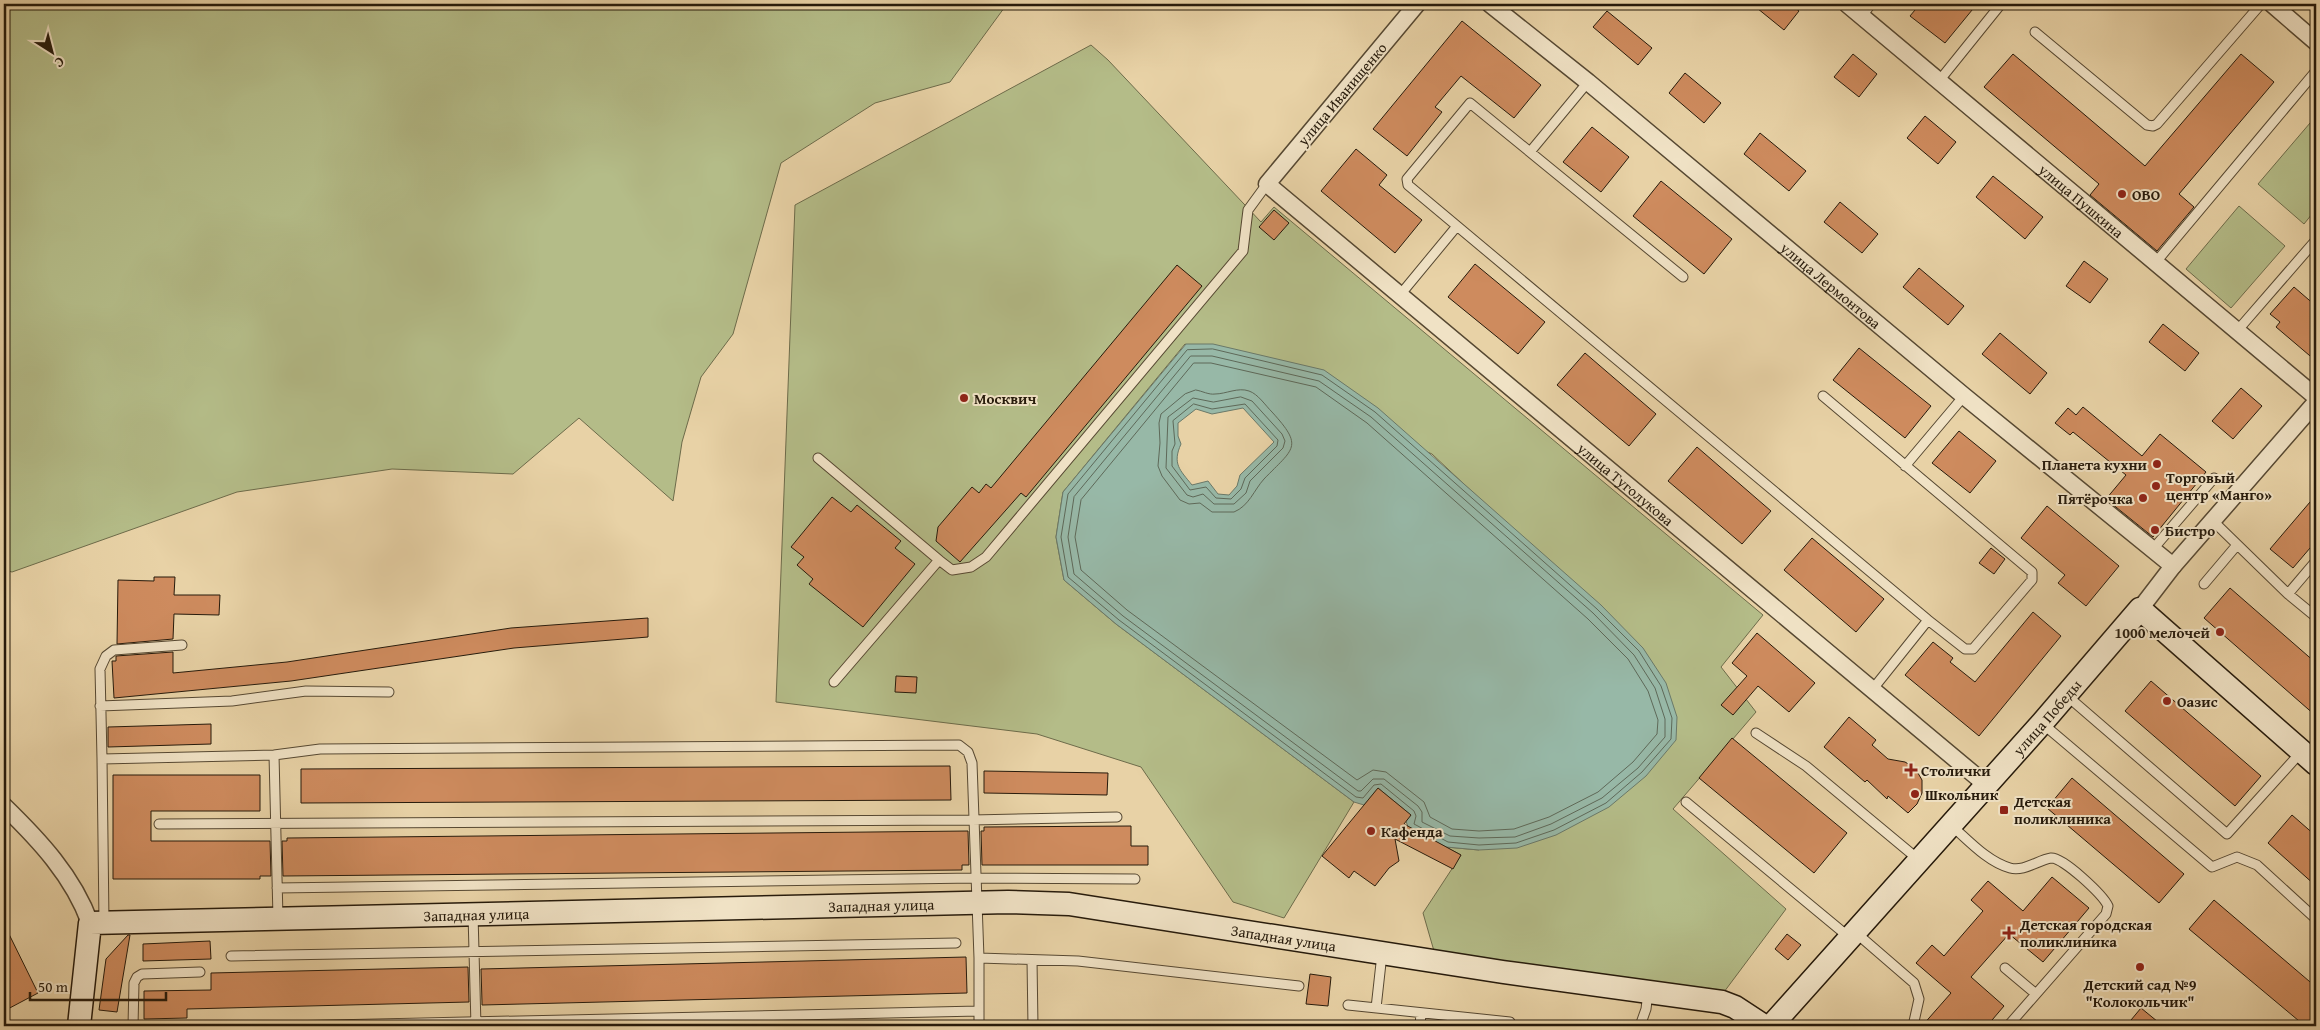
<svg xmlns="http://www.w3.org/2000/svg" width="2320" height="1030" font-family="'Gentium Book Plus',serif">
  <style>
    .green { fill: #b4bc88; stroke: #6d6b4a }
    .water { fill: #97b8a7; stroke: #6a7969; fill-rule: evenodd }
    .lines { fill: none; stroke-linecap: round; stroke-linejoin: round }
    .shore { stroke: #5e6959; stroke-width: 1 }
    .building { fill: #ce8b5e; stroke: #261a0b }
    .lane-casing { stroke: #564832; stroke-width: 11 }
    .street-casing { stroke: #564832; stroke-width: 19 }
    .secondary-casing { stroke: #261a0b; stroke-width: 25 }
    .lane { stroke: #f0e2c5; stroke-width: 9 }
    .street { stroke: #f0e2c5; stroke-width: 16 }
    .secondary { stroke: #f0e2c5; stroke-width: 22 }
    .poi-dot { fill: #8f2418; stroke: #f0e2c5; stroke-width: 2 }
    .labels { text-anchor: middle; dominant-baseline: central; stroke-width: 4; stroke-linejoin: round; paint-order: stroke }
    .street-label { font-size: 15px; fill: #261a0b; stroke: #f0e2c5 }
    .poi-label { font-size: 15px; font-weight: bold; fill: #261a0b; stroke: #f0e2c5; text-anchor: start }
  </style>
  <rect width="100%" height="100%" fill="#e8d2a6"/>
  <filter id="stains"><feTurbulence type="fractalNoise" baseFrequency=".004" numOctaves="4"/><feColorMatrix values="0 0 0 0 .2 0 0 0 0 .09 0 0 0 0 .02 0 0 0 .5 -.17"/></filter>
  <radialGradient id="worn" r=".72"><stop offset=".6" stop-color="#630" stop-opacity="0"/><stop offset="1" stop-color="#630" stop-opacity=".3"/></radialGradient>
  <path class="green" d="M4,4H1007L950,82L875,103L781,163L733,334L701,377L682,442L673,501L579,418L513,474L392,469L237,492L12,572L4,570Z
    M1091,45L1108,60L1261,222L1274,207L1763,615L1721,667L1756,712L1673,809L1786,909L1724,992L1434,951L1423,913L1461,855L1446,847L1479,850L1484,503L1432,454L1185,344L1063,492L1056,537L1064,580L1116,624L1354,802L1284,918L1233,902L1141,767L1037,734L776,702L795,205Z
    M2316,116V209L2304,224L2258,184Z
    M2239,206L2285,246L2231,308L2186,269Z"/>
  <path class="water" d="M1186,344H1213L1324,370L1378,408L1601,605L1643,648L1666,683L1677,717L1676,740L1646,776L1609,807L1556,835L1517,848L1479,850L1446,847L1408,827L1406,821L1411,815L1378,788L1364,805L1354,802L1116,624L1064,580L1056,537L1063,492ZM1243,408L1274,442L1240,475L1237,486L1229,495L1218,494L1208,481L1192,485C1180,470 1172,464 1181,444L1178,436V423L1196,409L1212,414Z"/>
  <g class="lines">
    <path class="shore" d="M1213,349L1322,375L1375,412L1597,609L1639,651L1661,686L1672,718L1671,739L1642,772L1606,803L1554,830L1516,843L1479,845L1448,842L1414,824L1416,816L1414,811L1381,784L1374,785L1363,798L1356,797L1119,620L1068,577L1061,537L1068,494L1187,350Z
      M1191,356H1212L1319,381L1371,417L1593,613L1634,655L1655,688L1665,719V737L1638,768L1602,798L1551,824L1515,837L1479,838L1450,836L1422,822V812L1418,806L1384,779H1373L1361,791H1358L1123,616L1074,574L1068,537L1074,497Z
      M1194,363H1211L1316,387L1367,423L1588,619L1628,659L1648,691L1658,720L1657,734L1633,762L1598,792L1549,817L1514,829L1479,831L1452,829L1430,817L1424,802L1386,772L1373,770L1357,780L1127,610L1081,570L1075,537L1081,500Z
      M1196,390C1202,391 1209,395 1215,394C1226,394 1238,387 1249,391C1258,394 1265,405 1272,412C1304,447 1294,448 1264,479C1254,490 1249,506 1234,512H1212L1200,503L1189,504L1180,500L1162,476L1158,466L1160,443L1159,423L1161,414L1185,394Z
      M1241,397L1252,401L1282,434L1285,441L1283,448L1250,481L1246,493L1234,504H1214L1203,494L1193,497L1187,495L1166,468L1168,417L1193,398L1213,402Z
      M1194,404L1212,409L1245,404L1278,440L1277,446L1245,478L1241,489L1231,499L1216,498L1206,487L1190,490L1172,466V451L1175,444L1173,421Z"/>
  </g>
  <path class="building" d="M1752,4H1790L1799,11L1784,30Z
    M1920,4H1977L1945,43L1910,16Z
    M1607,11L1652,48L1638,65L1593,27Z
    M1462,21L1541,85L1514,118L1461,76L1435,107L1442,112L1407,156L1373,129Z
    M1853,54L1877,74L1859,97L1834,77Z
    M2013,54L2145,166L2241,54L2274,82L2179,194L2194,207L2157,251L2090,195L2099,184L1984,87Z
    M1685,73L1721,103L1704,123L1669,93Z
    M1925,116L1956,142L1938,164L1907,138Z
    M1592,127L1629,157L1601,192L1563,162Z
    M1760,133L1806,171L1789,191L1744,154Z
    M1356,149L1387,175L1379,185L1422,220L1395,253L1321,191Z
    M1993,176L2043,217L2025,239L1976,197Z
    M1661,181L1732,239L1704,274L1633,216Z
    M1840,202L1878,234L1862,253L1824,222Z
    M1274,210L1289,223L1274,240L1259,227Z
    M2084,261L2108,279L2090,303L2066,286Z
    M1475,264L1545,322L1518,354L1448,297Z
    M1177,265L1202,286L1026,497L1021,493L960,562L936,541L938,527L972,487L979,493L986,484L991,488Z
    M1919,268L1964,306L1948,325L1903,287Z
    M2294,287L2316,306V361L2276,327L2280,322L2270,314Z
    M2163,324L2199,353L2185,371L2149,342Z
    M2000,333L2047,373L2030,394L1982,354Z
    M1859,348L1931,406L1905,438L1833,380Z
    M1585,353L1656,414L1629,446L1557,385Z
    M2241,388L2262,406L2233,439L2212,421Z
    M2083,407L2142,456L2160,434L2206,472L2153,537L2106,499L2126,475L2073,432L2070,435L2055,423L2068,408L2076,415Z
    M1959,431L1996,461L1970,493L1932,463Z
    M1697,447L1771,511L1742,544L1668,481Z
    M2316,495V541L2293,568L2270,549Z
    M832,497L851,512L857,505L901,541L895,548L915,564L863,627L809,584L813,579L797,565L804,557L791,547Z
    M2047,506L2119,566L2086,606L2058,583L2065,575L2021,538Z
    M1812,538L1884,599L1856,632L1784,570Z
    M1991,548L2005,559L1994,574L1979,563Z
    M154,577H175L174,595H220L219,615L174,614L173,639L117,644L118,580L154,581Z
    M2230,588L2316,663V716L2204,618Z
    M2033,612L2061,636L1979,736L1905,675L1933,642L1953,658L1950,662L1975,682Z
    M648,618V637L514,648L291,681L114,698L112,661H116V656L173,652V673L287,662L511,628Z
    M1757,633L1815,683L1789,712L1758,686L1733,715L1721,705L1747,676L1732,663Z
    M896,676L917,677L916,693L895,692Z
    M2151,681L2261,776L2235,806L2125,711Z
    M1849,717L1876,740L1872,745L1888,759L1905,762L1915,768L1922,780V793L1917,804L1908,813L1888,796L1887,799L1867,780L1865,782L1824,747Z
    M211,724V744L108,747V727Z
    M1732,738L1847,833L1814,873L1699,778Z
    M950,766L951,800L301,803V769Z
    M984,771L1108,773L1107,795L984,793Z
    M113,775H260V811H151V841H270L271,876H260V879H113Z
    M2072,778L2184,874L2159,903L2047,808Z
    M1378,788L1411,815L1404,824L1461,855L1453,869L1395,839L1399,861L1389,868L1375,886L1354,871L1349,878L1322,856Z
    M2292,815L2316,836V886L2268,843Z
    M1131,826V846H1148V865H982L981,831H984V827Z
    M968,831L969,865H962V870L283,876L282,841H287V838Z
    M2052,877L2089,908L2043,962L2009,934L1971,977L2004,1006L1987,1026H1922L1951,993L1916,963L1932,945L1944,956L1983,911L1971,900L1988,881L2023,911Z
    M2214,900L2316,987V1013L2305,1026L2189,929Z
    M4,924L38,993L4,1011Z
    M1787,934L1801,945L1788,960L1775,949Z
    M128,935H130L117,1012L99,1010L106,959Z
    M210,941L211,959L143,961V944Z
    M966,957L967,993L482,1005V1002L481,969Z
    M468,967L469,1002L187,1009V1018L144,1019V991L211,990V973Z
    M1310,974L1331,977L1328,1006L1306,1004Z
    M2141,1008L2163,1026H2126Z"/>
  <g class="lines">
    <defs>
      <path id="lane" d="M1862,16L1871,4
        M2035,32L2147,125L2153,126L2157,124L2261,4
        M1939,81L2001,4
        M1530,152L1588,82
        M2156,262L2316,71
        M1683,277L1470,103L1407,179L1408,185L1928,620L1965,649H1973L2032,580V572L1823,396
        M1400,295L1457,226
        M2237,331L2316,240
        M818,458L939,560
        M1905,466L1964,396
        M2213,521L2288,594L2316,617
        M2153,549L2214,478
        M2204,584L2237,545
        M2288,594L2316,561
        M834,682L939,560L952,570L971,567L986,557L1243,251L1248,210L1267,184
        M1872,690L1928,620
        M2066,695L2227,834L2302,751
        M100,706L232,701L306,691L389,692
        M2043,724L2212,867L2237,857L2257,865L2316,919
        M1756,733L1806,766L1919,860
        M274,755L278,918
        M102,759L100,669L106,656L114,650L182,645
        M1686,802L1850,938
        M159,824L972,820L1117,817
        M1952,826C1969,841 1988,862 2010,868C2024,872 2038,860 2051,858C2063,857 2103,895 2108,906L2106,914L2008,1026
        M277,888L975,878L1135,879
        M473,914L476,1026
        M104,922L102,759L274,755L320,749L959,745L968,752L972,763L979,958V1026
        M1855,932L1914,983L1919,999L1913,1026
        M231,956L956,943
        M979,958L1078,961L1299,986
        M1032,960L1033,1026
        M2005,968L2036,994
        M1348,1005L1510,1022
        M1376,1008L1382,954
        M133,1026L134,983L137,977L142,974L200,972
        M284,1026L979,1011
        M1420,1026L1421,1013
        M1640,1026L1646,1009L1648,992"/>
      <g id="street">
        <path id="s1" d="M1417,4L1267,184L1977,777L1985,786"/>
        <path id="s2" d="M1490,4L1588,82L1964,396L2173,566"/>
        <path id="s3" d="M1847,4L2316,397"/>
        <path d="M2272,4L2316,42"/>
        <path d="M2140,609L2173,566L2316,402"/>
        <path d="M4,806C39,840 73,876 90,923"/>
      </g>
      <g id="secondary">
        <path id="s4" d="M79,1026L90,923L1008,902L1069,904L1503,972L1722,1002L1735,1007L1764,1026"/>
        <path id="s5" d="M1771,1026L2042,723L2140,609L2316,764"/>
      </g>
    </defs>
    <use href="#lane" class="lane-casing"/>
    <use href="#street" class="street-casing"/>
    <use href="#secondary" class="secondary-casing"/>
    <use href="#lane" class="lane"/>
    <use href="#street" class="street"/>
    <use href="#secondary" class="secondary"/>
  </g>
  <g class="poi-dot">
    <circle cx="2122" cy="194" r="5"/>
    <circle cx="964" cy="398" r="5"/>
    <circle cx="2157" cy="464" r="5"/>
    <circle cx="2156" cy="486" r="5"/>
    <circle cx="2143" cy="498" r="5"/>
    <circle cx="2155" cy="530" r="5"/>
    <circle cx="2220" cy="632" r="5"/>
    <circle cx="2167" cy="701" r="5"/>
    <path d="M1908.5 762.5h5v5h5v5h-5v5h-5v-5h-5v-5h5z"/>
    <circle cx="1915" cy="794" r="5"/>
    <rect x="1999" y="805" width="10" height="10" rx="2.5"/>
    <circle cx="1371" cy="831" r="5"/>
    <path d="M2006.5 925.5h5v5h5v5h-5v5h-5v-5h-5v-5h5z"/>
    <circle cx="2140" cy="967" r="5"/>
  </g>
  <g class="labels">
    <g class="street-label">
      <text transform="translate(1342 94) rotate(-50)">улица Иванищенко</text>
      <text stroke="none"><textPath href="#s3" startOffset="306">улица Пушкина</textPath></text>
      <text stroke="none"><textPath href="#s2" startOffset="442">улица Лермонтова</textPath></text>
      <text stroke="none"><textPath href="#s1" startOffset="702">улица Туголукова</textPath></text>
      <text stroke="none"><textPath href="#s5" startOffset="414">улица Победы</textPath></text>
      <text stroke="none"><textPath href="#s4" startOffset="895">Западная улица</textPath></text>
      <text stroke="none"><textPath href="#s4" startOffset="490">Западная улица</textPath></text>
      <text stroke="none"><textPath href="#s4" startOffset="1300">Западная улица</textPath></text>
    </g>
    <g class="poi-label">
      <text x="2132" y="194">ОВО</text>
      <text x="974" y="398">Москвич</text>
      <text x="2147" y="464" text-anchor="end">Планета кухни</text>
      <text x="2166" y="477">Торговый<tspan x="2166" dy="17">центр «Манго»</tspan></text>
      <text x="2133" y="498" text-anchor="end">Пятёрочка</text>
      <text x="2165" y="530">Бистро</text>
      <text x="2210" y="632" text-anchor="end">1000 мелочей</text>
      <text x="2177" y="701">Оазис</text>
      <text x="1921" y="770">Столички</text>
      <text x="1925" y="794">Школьник</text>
      <text x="2014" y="801">Детская<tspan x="2014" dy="17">поликлиника</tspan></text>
      <text x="1381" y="831">Кафенда</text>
      <text x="2020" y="924">Детская городская<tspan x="2020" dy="17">поликлиника</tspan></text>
      <text x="2140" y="984" text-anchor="middle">Детский сад №9<tspan x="2140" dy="17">"Колокольчик"</tspan></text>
    </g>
  </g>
  <rect width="2320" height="1030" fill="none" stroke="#e8d2a6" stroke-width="20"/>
  <rect x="5" y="5" width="2310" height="1020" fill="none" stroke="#261a0b" stroke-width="2.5"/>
  <rect x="10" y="10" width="2300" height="1010" fill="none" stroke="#261a0b"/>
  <g transform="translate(52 52) rotate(144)" stroke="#f0e2c5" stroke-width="4" paint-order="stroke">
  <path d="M0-4L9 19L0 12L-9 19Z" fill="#261a0b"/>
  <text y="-8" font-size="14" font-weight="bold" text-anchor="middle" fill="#261a0b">С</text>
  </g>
  <path d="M30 992v8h136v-8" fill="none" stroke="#261a0b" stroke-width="2.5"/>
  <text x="38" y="992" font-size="15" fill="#261a0b" stroke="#f0e2c5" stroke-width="4" paint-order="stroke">50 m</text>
  <rect width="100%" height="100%" filter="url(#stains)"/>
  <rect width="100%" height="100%" fill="url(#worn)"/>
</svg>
